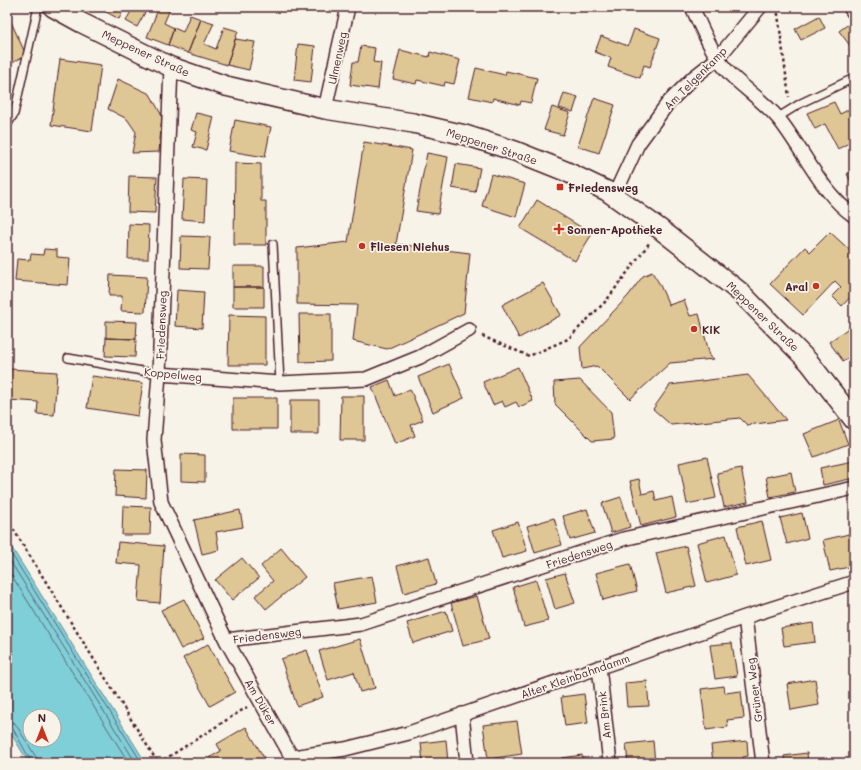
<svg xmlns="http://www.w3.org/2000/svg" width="861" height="770" font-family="Mali,sans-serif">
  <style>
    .water { fill: #7fcfd9; stroke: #6a8993; fill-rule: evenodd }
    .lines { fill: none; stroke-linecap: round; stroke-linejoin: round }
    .shore { stroke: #5f6571; stroke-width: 1 }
    .building { fill: #dfc695; stroke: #4a1f2b }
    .lane-casing { stroke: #4a1f2b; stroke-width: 10 }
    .street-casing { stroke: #4a1f2b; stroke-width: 16 }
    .secondary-casing { stroke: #4a1f2b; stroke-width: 22 }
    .path { stroke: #4a1f2b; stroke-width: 2.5; stroke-dasharray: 3 3; stroke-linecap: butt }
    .lane { stroke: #f7f3e8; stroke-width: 7 }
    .street { stroke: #f7f3e8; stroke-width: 13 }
    .secondary { stroke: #f7f3e8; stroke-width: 19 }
    .poi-dot { fill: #c8321e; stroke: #f7f3e8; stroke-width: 1.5 }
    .labels { text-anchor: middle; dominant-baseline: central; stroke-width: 3.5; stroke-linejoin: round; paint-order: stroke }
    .street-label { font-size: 11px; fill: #4a1f2b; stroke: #f7f3e8 }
    .poi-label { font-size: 11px; font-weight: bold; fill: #4a1f2b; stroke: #f7f3e8; text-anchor: start }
  </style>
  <rect width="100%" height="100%" fill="#f7f3e8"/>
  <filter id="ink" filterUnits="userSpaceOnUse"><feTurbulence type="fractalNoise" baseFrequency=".025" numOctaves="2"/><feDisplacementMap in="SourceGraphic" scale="8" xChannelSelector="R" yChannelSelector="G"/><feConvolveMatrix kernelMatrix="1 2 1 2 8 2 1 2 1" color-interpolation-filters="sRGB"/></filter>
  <g filter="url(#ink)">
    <path class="water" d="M7,540L146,763H29L7,727ZM30,716H54V740H30Z"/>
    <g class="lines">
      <path class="shore" d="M7,547L142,763
        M7,556L136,763
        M7,568L129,763
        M7,720L13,721L16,725L36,757L37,763
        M7,725L12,727L32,763"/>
    </g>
    <path class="building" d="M97,7H125L119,19Z
      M133,7H148L137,27L126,21Z
      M159,7H171L164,23L174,28L168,45L147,37Z
      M535,7H553L551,12Z
      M7,13L26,55L7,66Z
      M190,15L201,19L188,53L168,45L174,28L183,32Z
      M819,16L825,28L801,40L795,29Z
      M201,19L214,23L204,44L216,49L224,27L238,31L227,65L188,53Z
      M850,23L854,28V51L839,31Z
      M634,29L660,38L650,67L644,65L640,78L608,67L611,58L595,52L601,36L628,46Z
      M235,39L255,42L249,70L227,65Z
      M298,44L315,46L311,82L294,80Z
      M361,46L375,48L373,62L381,63L378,89L350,85L353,62H358Z
      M400,50L429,57L430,52L460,60L454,84L445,82L444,86L417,80L416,84L393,79Z
      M60,59L101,65L92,131L51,125Z
      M476,68L505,75L506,71L537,78L531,103L521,101L520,105L493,98L492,102L469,97Z
      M118,79L150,94L162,116L159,152L132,153L136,132L127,119L108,109Z
      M854,91V101L850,93Z
      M564,93L578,97L573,112L559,108Z
      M594,98L615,105L599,153L578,146Z
      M834,102L840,114L854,107V140L838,149L825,124L815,129L807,113Z
      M552,107L570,113L563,135L544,130Z
      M196,113L214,117L206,150L193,147L197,132L191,130Z
      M235,120L271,127L265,157L229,151Z
      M364,142L412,150L396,244L470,253L464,313L387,349L353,341L357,305L297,304V248L348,242Z
      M427,153L448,157L438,214L416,211Z
      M235,163L261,164V201H266V245H234Z
      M456,164L480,168L475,192L452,188Z
      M854,171V187L847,174Z
      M491,174L525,184L516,217L482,206Z
      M129,176L157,177L155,213L128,212Z
      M184,179L207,180L205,221L182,219Z
      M537,200L592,234L575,261L520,228Z
      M129,224L149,225L148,259H128Z
      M830,232L854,254L852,258L854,260V293L842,306L832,296L841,287L835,281L803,315L770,284L805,247L810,252Z
      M181,236L210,237L208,269L180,268Z
      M44,249L57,250V257L70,258L68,285L15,281L17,259L30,260L31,254L43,255Z
      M233,266H264V287H233Z
      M652,272L659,283L669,305L684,300L690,316L699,314L710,356L714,359L670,363L630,399L597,366L582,369L580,347L628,296L643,276Z
      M110,275L147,277L145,312L121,311L122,296H109Z
      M543,283L561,315L519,338L502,305Z
      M233,287H264V307H233Z
      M177,290L204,292L202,328L175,326Z
      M299,314H331V361L300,362Z
      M229,315L265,316V365H228Z
      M106,321L137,322L136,339L106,338Z
      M854,324V354L843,361L829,342Z
      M106,338L136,339L135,357L105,356Z
      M449,364L464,398L433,412L418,377Z
      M518,367L533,401L519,407L516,402L505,407L502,401L493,405L483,382Z
      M10,369L57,372L54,415L37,414L38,402L8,400Z
      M748,375L786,420L747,425L740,418L671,425L653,409L670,385Z
      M92,376L143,383L138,416L87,408Z
      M389,380L395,396L410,389L423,420L411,425L415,436L395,444L372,387Z
      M580,380L611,412L614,439L592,441L555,404L554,382Z
      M341,396H364V440H340Z
      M233,398H277V429H233Z
      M290,400H319V434H290Z
      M839,420L848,444L814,457L804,434Z
      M181,454L205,455V482L181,481Z
      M707,457L716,498L687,504L679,463Z
      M853,461L854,478L823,485L820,468Z
      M741,468L748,502L724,507L717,473Z
      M116,469L147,470L146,498L115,496Z
      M791,472L795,492L770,497L766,477Z
      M639,479L642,494L654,491L656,501L672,497L676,517L641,526L630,481Z
      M621,497L630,527L611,533L602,503Z
      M123,506L151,507L150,535H122Z
      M587,509L595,533L570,540L563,516Z
      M240,510L243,527L216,532L219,550L202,554L194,520Z
      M802,513L808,538L787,544L780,518Z
      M554,518L562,545L535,553L527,526Z
      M762,521L771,560L746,566L737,527Z
      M518,522L527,551L502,558L493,530Z
      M849,534L854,555V566L830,571L823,540Z
      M726,535L736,575L707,583L697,543Z
      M118,542L164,546L160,603L138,601L141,565L116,563Z
      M686,546L696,586L666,593L656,553Z
      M281,548L305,577L266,609L255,596L273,581L261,566Z
      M429,557L436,584L404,593L397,566Z
      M242,558L259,578L232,600L215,580Z
      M630,564L637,591L603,600L596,573Z
      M565,573L575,603L555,609L546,578Z
      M372,576L377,602L338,609L333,583Z
      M536,580L548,621L524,627L513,587Z
      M477,596L489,639L463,646L451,603Z
      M184,599L204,638L181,649L161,610Z
      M446,611L452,631L413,643L407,623Z
      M813,623L815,642L784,646L781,628Z
      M360,639L375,688L360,692L354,672L328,680L319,651Z
      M732,643L737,676L715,679L710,645Z
      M208,644L235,692L210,706L183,658Z
      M307,650L323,697L297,706L281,659Z
      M815,679L819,705L791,710L787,684Z
      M647,681L649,706L627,707L625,683Z
      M724,686L725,693L741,691L744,718L727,720L728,727L706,730L701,689Z
      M584,694L588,723L565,726L561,697Z
      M517,721L522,754L488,759L483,725Z
      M246,727L267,763H212L209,758L221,751L217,744Z
      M446,740L448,763H423L421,743Z
      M653,741L655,763H628L626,744Z
      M747,741L748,756L743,757V763H713L711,745Z
      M807,753L808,763H785L784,756Z
      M582,755L583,763H563L562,758Z
      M375,760L376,763H357Z"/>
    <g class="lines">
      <defs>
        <path id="lane" d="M846,7L854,18
          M777,118L801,103L854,78
          M7,125L14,114L38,7
          M273,244L280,383
          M68,358L159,374"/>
        <path id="street" d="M692,7C703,31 714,59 733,77C748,91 765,103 778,118C804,150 820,192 854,216
          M171,67L159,374L154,440L161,502L226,640L361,624L623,539L854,488
          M325,109L348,7
          M614,196L638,144L668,103L694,77L717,59L760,7
          M159,374L280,383L366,379L420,357L469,330
          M745,617L763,763
          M226,640L295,763
          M599,667L610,763
          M462,714L467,763
          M293,757L345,749L409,733L745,617L854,582"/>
        <path id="secondary" d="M53,7L82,23L171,67L226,86L325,109L413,123L465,135L515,151L565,171L607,191L660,229L740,292L809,362L854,420"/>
      </defs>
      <use href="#lane" class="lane-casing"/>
      <use href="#street" class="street-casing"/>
      <use href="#secondary" class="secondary-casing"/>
      <path class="path" d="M777,7L789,97
        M482,336L529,356L568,339L606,301L650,242
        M7,519L158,763
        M7,755L12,763
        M159,763L247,707"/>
      <use href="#lane" class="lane"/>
      <use href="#street" class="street"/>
      <use href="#secondary" class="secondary"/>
    </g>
  </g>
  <g class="poi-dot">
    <rect x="556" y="183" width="8" height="8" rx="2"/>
    <path d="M557 223h4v4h4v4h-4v4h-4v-4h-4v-4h4z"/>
    <circle cx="362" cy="246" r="4"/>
    <circle cx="816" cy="286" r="4"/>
    <circle cx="694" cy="329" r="4"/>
  </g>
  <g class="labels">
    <g class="street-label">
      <text transform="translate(146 53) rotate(25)">Meppener Straße</text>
      <text transform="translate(337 58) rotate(-78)">Ulmenweg</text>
      <text transform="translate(695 78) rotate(-45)">Am Telgenkamp</text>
      <text transform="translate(492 146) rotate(18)">Meppener Straße</text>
      <text transform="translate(763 316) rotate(44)">Meppener Straße</text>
      <text transform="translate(161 325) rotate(-88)">Friedensweg</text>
      <text transform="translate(173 374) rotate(6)">Koppelweg</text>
      <text transform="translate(579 554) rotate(-18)">Friedensweg</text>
      <text transform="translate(267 635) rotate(-7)">Friedensweg</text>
      <text transform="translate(575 676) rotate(-19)">Alter Kleinbahndamm</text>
      <text transform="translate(754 690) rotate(-97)">Grüner Weg</text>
      <text transform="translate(261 702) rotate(60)">Am Düker</text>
      <text transform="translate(604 715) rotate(-96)">Am Brink</text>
    </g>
    <g class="poi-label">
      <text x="568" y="187">Friedensweg</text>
      <text x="567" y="229">Sonnen-Apotheke</text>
      <text x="370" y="246">Fliesen Niehus</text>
      <text x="808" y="286" text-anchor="end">Aral</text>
      <text x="702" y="329">KiK</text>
    </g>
  </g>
  <rect width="861" height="770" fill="none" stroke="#f7f3e8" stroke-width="24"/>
  <rect x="12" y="12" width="837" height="746" fill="none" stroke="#4a1f2b" stroke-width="1.5" filter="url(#ink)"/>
  <g transform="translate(42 728)"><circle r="19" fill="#f7f3e8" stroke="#b29e9c"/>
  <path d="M0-3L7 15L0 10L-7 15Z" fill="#c8321e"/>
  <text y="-6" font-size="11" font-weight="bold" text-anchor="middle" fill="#4a1f2b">N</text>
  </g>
</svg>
